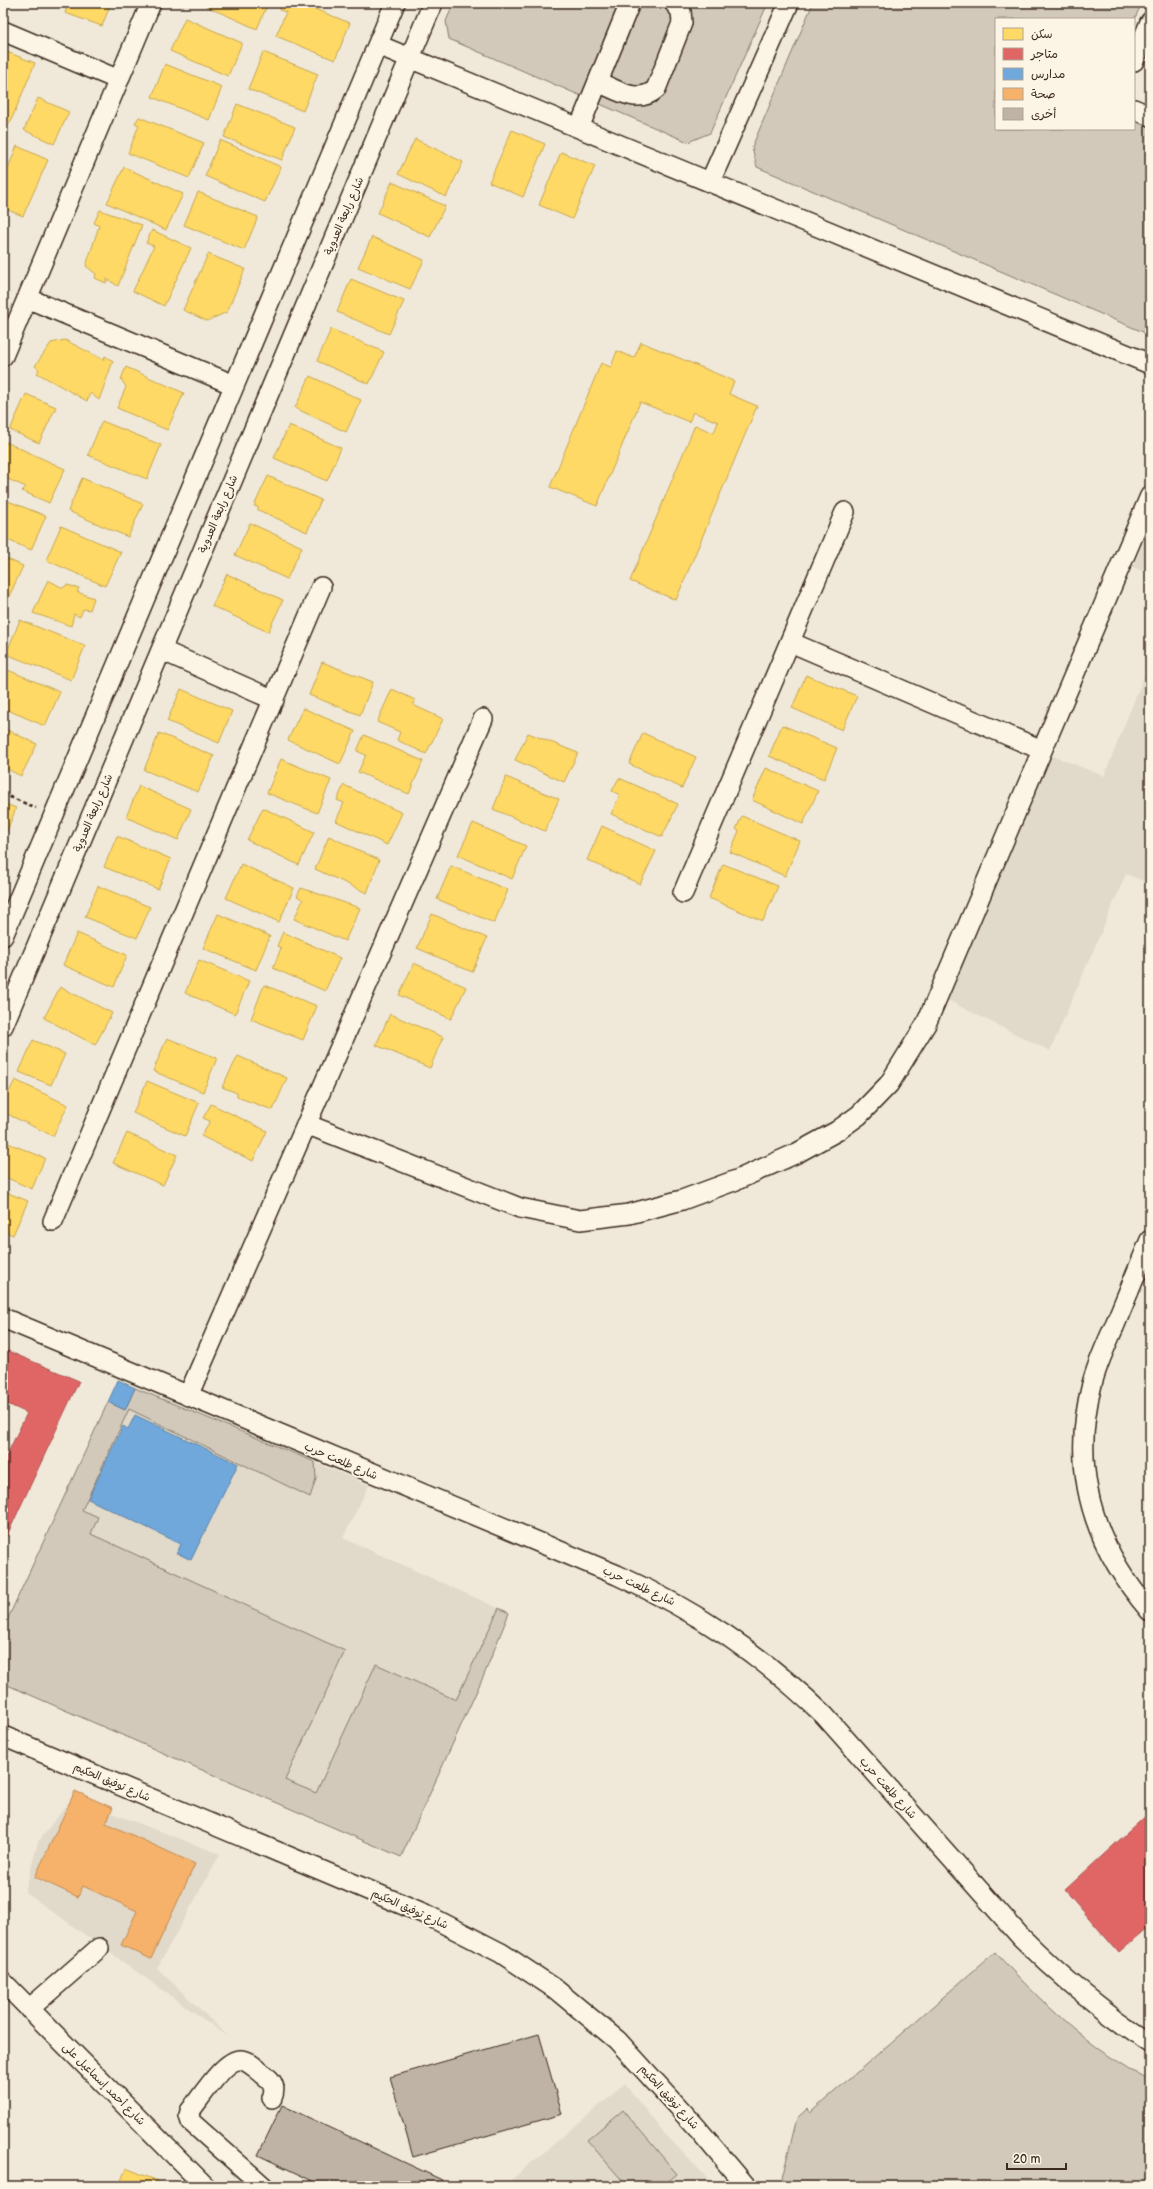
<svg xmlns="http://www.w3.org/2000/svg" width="1153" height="2189" font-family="'Balsamiq Sans','Playpen Sans Arabic',sans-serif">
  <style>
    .built { fill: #e1d9c9 }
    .green { fill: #d2c9ba; stroke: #867a6c }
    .homes { fill: #ffd966; stroke: #c4a450 }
    .shops { fill: #e06666; stroke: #ae5450 }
    .schools { fill: #6fa8dc; stroke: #5f82a3 }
    .health { fill: #f6b26b; stroke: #be8954 }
    .building { fill: #beb3a4; stroke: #3b2a1e }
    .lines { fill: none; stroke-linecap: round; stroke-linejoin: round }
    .minor-casing { stroke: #3b2a1e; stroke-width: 22 }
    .path { stroke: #3b2a1e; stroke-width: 2.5; stroke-dasharray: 4 3; stroke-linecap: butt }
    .minor { stroke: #fcf5e5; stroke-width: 19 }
    .labels { text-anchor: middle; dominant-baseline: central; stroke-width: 4; stroke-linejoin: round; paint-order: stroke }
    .street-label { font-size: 11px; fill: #3b2a1e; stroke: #fcf5e5 }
  </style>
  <rect width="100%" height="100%" fill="#f0e9d9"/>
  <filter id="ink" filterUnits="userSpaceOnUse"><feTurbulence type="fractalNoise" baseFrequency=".025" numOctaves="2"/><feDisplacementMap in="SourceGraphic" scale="8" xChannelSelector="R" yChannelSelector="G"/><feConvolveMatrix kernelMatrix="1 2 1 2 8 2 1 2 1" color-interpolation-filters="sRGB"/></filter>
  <g filter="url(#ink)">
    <path class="built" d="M1150,526V574L1133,567Z
      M1150,661V884L1126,874L1050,1051L947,1000L1046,753L1104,776Z
      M118,1380L369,1485L343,1538L509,1613L401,1857L3,1683V1629Z
      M72,1798L220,1854L157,1968L230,2038L25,1892L38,1842Z
      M625,2084L662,2131L715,2186H504Z"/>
    <path class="green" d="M454,3H768L710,133L688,142L449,39L446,21Z
      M813,3H1142L1134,20L996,19V129H1134V113L1150,121V335L757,167L752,147Z
      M135,1388L315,1462L316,1479L310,1497L129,1409L82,1510L98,1517L91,1534L345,1651L285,1780L316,1793L376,1664L456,1700L499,1608L509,1613L484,1675L401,1857L3,1683V1629L108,1402L125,1410Z
      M995,1952C1041,2002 1090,2049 1150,2081V2186H790L782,2178L797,2118L807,2109L810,2113Z
      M623,2110L677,2174L663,2186H627L587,2140Z"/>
    <path class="homes" d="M68,3H111L102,26L65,13Z
      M199,3H268L257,29Z
      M282,3H300L350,23L335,60L276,36L286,12L279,10Z
      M185,18L242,43L228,76L170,51Z
      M7,52L35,63L10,123L3,120V61Z
      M263,52L318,74L303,111L248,89Z
      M165,64L222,87L209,120L152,97Z
      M38,98L69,112L54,144L24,130Z
      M237,104L295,127L282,160L224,137Z
      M139,117L204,143L189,178L128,153L139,125L135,123Z
      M512,130L545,144L523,197L489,182Z
      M415,139L463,162L446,197L398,174Z
      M220,140L281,167L265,202L205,176Z
      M17,146L48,160L23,216L3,208V180Z
      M561,152L595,166L572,219L539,205Z
      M124,167L183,194L166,230L107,203Z
      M392,182L445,206L430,237L378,213Z
      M198,192L258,217L244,250L184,225Z
      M100,210L142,225L118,286L107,279L106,283L95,278L96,274L86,266L99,226L94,223Z
      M152,230L191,248L164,306L133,291L154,246L146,243Z
      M372,237L424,260L410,289L358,267Z
      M208,254L245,269L227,312L207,321L183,310Z
      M351,279L404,301L389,334L337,312Z
      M331,329L384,352L369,384L317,361Z
      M65,340L104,360L105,356L113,361L99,400L90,393L87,401L37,373L39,370L35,366L51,343Z
      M641,342L734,381L729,394L757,406L676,600L630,581L695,425L714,433L718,422L693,412L689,422L640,402L597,506L550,487L601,363L611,367L617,351L634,358Z
      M126,367L184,393L167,430L117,408L126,387L121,379Z
      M310,376L361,400L346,432L295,408Z
      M26,394L56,407L39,443L10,430Z
      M102,421L161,445L147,479L88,455Z
      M289,425L341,448L327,481L274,458Z
      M6,442L65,469L49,503L22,491L26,487L3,477V448Z
      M268,476L321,500L307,532L258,510V507L254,506Z
      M82,478L143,504L128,537L68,511Z
      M3,499L46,516L31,550L3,538Z
      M250,523L302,547L287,579L235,555Z
      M61,526L121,552L105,586L46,560Z
      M3,557L23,566L7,601L3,599Z
      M227,574L283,600L268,632L212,606Z
      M48,580L63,588L67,585L79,588L77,592L94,598L90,610L83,609L80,617L74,614L71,626L33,613Z
      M20,620L85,646L71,680L6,654Z
      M322,662L373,682L360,715L309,695Z
      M3,668L60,692L45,726L3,708Z
      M806,675L857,696L842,730L792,708Z
      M181,689L232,711L219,743L167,721Z
      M392,689L415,700L413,705L443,719L426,754L397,740L400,732L377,722Z
      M303,708L355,731L340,764L288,740Z
      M782,725L837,748L824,779L769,756Z
      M3,728L37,744L21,776L3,767Z
      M159,733L214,756L198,792L144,770Z
      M528,733L578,753L564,782L515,760Z
      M643,733L696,757L682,788L629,764Z
      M364,735L423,761L409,794L358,772L366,755L357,751Z
      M281,759L331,780L317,813L267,793Z
      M766,768L818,791L803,824L752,800Z
      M506,777L559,799L545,831L493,809Z
      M619,778L678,804L662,837L611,814L620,795L612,791Z
      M344,785L402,813L387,845L336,821L344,803L337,800Z
      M139,786L191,809L178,840L126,817Z
      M3,803L16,808L3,841Z
      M263,808L314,832L299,865L247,840Z
      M742,816L800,841L785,876L730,852L739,831L736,829Z
      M473,823L526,846L512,879L458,855Z
      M602,826L656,851L640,884L587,860Z
      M117,836L171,859L158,889L104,867Z
      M329,836L379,860L367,893L315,869Z
      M241,864L294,888L279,922L226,898Z
      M723,864L778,886L763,921L709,898Z
      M451,866L508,890L494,923L437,899Z
      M98,886L150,907L137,938L85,917Z
      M301,888L360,908L345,941L294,919L303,900L297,896Z
      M218,914L270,936L256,970L203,948Z
      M432,914L487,938L472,972L417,948Z
      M283,932L340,958L325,991L273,968L281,948L277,946Z
      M77,933L127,955L114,987L63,965Z
      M199,960L249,981L235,1014L185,993Z
      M414,963L466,987L451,1019L399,995Z
      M264,985L317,1006L303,1040L251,1019Z
      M60,987L112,1013L95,1045L44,1018Z
      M390,1014L443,1037L430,1068L376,1045Z
      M167,1038L217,1058L203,1092L153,1071Z
      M33,1040L65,1054L51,1085L19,1072Z
      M238,1056L287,1078L273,1110L237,1097V1093L222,1087Z
      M15,1080L68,1105L53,1136L3,1112V1104Z
      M147,1081L199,1103L185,1136L133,1113Z
      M211,1104L267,1131L253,1161L201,1136L210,1121L203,1118Z
      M127,1133L177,1155L163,1185L113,1163Z
      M3,1141L45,1158L32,1189L3,1176Z
      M3,1191L28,1201L13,1235L3,1231Z
      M126,2168L158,2181L156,2186H119Z"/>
    <path class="shops" d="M3,1349L79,1381L3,1544V1463L27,1413L3,1402Z
      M1150,1812V1926L1119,1953L1065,1890Z"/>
    <path class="schools" d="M118,1380L135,1388L125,1410L108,1402Z
      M135,1415L238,1464L191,1560L177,1553L181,1544L88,1499L123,1426L128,1429Z"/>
    <path class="health" d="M75,1791L113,1808L106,1823L195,1864L151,1959L121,1945L137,1911L83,1886L78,1897L35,1877Z"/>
    <path class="building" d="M539,2034L562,2114L413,2157L390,2077Z
      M282,2105L442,2180L439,2186H323L258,2155Z"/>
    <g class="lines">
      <defs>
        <path id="minor" d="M3,31L119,80
          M378,45L1150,364
          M1134,61L1150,22
          M598,82C617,90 638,105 656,89L682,23L681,11L674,3
          M1134,109L1150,116
          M579,128L630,3
          M710,182L789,3
          M27,298L234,385
          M3,356L151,3
          M790,642L1042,750
          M161,650L274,700
          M683,893L845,512
          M3,936L395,3
          M3,1026L433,3
          M306,1124L520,1208L580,1220L629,1214L682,1200L739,1179L797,1153L837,1131L859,1115L889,1084L926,1024L1150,496
          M53,1221L321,587
          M1150,1240C1138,1269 1126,1298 1114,1327C1106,1345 1097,1364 1092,1384C1070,1469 1093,1545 1150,1611
          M3,1318L617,1575C699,1612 759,1653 824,1715L1021,1937C1061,1977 1103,2012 1150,2043
          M188,1396L483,719
          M3,1736L425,1914L501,1953L554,1988L617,2040L698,2129L746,2186
          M3,1982L205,2186
          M29,2009L99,1948
          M263,2186L191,2122L189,2116L190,2111C200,2099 225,2058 241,2060C249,2061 258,2070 264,2075C273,2081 276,2088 272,2098"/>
      </defs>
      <use href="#minor" class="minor-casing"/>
      <path class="path" d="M3,794L36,808"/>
      <use href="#minor" class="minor"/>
    </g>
  </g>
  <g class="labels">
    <g class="street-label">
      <text transform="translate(344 216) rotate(-67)">شارع رابعة العدوية</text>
      <text transform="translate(218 514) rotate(-67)">شارع رابعة العدوية</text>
      <text transform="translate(93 813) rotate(-67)">شارع رابعة العدوية</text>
      <text transform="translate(341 1461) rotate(23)">شارع طلعت حرب</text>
      <text transform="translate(639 1586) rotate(25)">شارع طلعت حرب</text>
      <text transform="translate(112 1782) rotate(23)">شارع توفيق الحكيم</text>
      <text transform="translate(888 1788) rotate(48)">شارع طلعت حرب</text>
      <text transform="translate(410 1909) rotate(24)">شارع توفيق الحكيم</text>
      <text transform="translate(104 2084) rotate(45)">شارع أحمد إسماعيل على</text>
      <text transform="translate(669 2097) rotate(48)">شارع توفيق الحكيم</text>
    </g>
  </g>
  <rect width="1153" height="2189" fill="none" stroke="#fcf5e5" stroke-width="16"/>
  <rect x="8" y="8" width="1137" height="2173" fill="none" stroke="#3b2a1e" stroke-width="1.5" filter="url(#ink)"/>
  <rect x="995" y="18" width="140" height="112" fill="#fcf5e5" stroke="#afa495"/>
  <rect x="1003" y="28" width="20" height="12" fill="#ffd966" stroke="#afa495"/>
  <text x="1031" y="38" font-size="12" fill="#3b2a1e">سكن</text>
  <rect x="1003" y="48" width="20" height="12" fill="#e06666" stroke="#afa495"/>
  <text x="1031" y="58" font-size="12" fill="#3b2a1e">متاجر</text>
  <rect x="1003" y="68" width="20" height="12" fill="#6fa8dc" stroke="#afa495"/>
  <text x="1031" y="78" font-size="12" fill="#3b2a1e">مدارس</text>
  <rect x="1003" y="88" width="20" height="12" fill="#f6b26b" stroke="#afa495"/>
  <text x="1031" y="98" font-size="12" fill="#3b2a1e">صحة</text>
  <rect x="1003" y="108" width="20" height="12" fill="#beb3a4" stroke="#afa495"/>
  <text x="1031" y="118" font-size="12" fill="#3b2a1e">أخرى</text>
  <path d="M1007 2163v6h59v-6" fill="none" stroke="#3b2a1e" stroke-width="2"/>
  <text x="1013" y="2163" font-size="12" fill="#3b2a1e" stroke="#fcf5e5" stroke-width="3" paint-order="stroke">20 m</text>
</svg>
